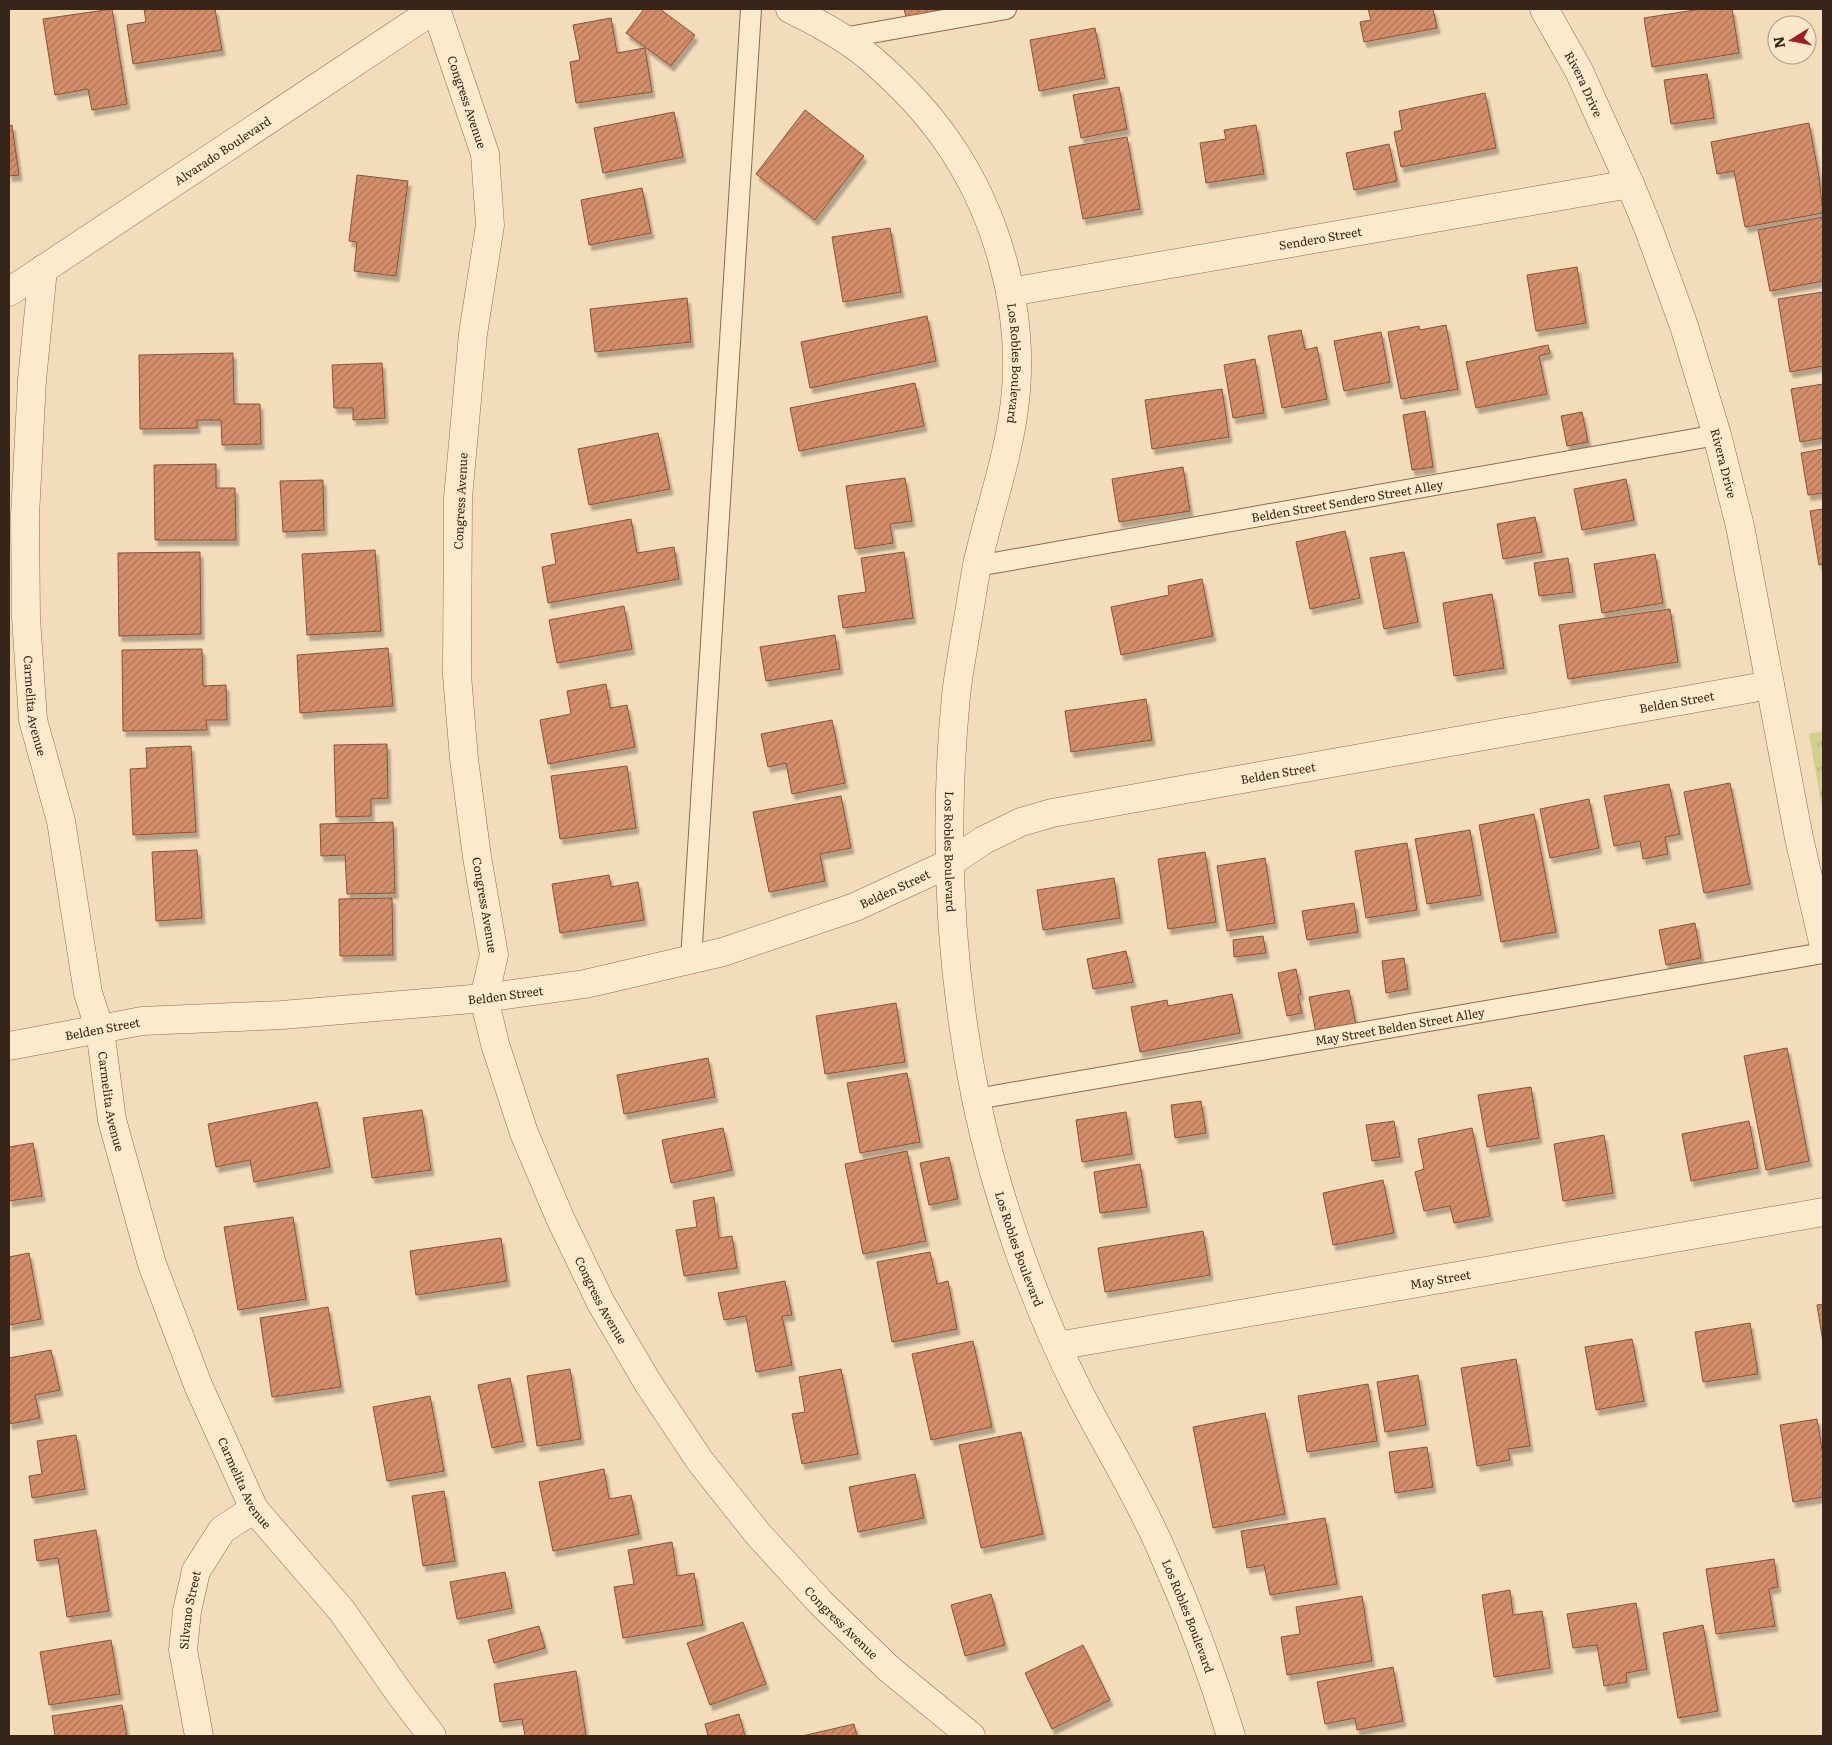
<svg xmlns="http://www.w3.org/2000/svg" width="1832" height="1745" font-family="Literata,serif">
  <style>
    .grass { fill: url(#grass-tufts) }
    .building { fill: url(#building-hatch); stroke: #8c5136; filter: url(#shadow) }
    .lines { fill: none; stroke-linecap: round; stroke-linejoin: round }
    .lane-casing { stroke: #8a6b53; stroke-width: 22 }
    .street-casing { stroke: #8a6b53; stroke-width: 29 }
    .lane { stroke: #fceacd; stroke-width: 20 }
    .street { stroke: #fceacd; stroke-width: 28 }
    .labels { text-anchor: middle; dominant-baseline: central; stroke-width: 4.5; stroke-linejoin: round; paint-order: stroke }
    .street-label { font-size: 12px; fill: #372519; stroke: #f9e7ca }
  </style>
  <defs>
    <pattern id="grass-tufts" width="24" height="20" patternUnits="userSpaceOnUse" patternTransform="scale(1.25)"><rect width="24" height="20" fill="#cfd18d"/><path d="M3 7l-1-3M5 7V3M7 7l1-3M15 17l-1-3M17 17v-4M19 17l1-3" fill="none" stroke="#b2b379"/></pattern>
    <pattern id="building-hatch" width="6" height="6" patternUnits="userSpaceOnUse" patternTransform="scale(1.25)"><rect width="6" height="6" fill="#d48e6b"/><path d="M-1 1l2-2M0 6l6-6M5 7l2-2" fill="none" stroke="#ad7457"/></pattern>
    <filter id="shadow"><feDropShadow dx="3" dy="5.5" stdDeviation="1" flood-color="#0004"/></filter>
  </defs>
  <rect width="100%" height="100%" fill="#f2dcba"/>
  <path class="grass" d="M1823,731V813L1809,734Z"/>
  <path class="building" d="M112,9L127,104L92,110L88,89L55,95L43,19Z
    M144,9H215L222,50L133,64L127,25L146,22Z
    M644,9H660L695,35L671,66L626,33Z
    M904,9H967L907,21Z
    M1368,9H1433L1437,28L1364,42L1360,22L1371,20Z
    M1701,9H1732L1739,53L1652,67L1644,18Z
    M611,18L617,53L645,48L652,92L576,103L570,62L580,60L573,25Z
    M1095,28L1105,78L1039,91L1030,40Z
    M1707,74L1714,118L1671,124L1664,80Z
    M1119,87L1127,129L1081,138L1073,95Z
    M1485,93L1496,148L1401,167L1394,132L1402,130L1399,111Z
    M805,110L864,156L815,220L756,174Z
    M674,112L683,157L603,173L594,128Z
    M1809,123L1819,177L1823,213L1745,227L1734,171L1717,174L1711,142Z
    M12,125L19,175L9,176V126Z
    M1256,125L1264,174L1206,183L1200,143L1226,139L1224,130Z
    M1127,137L1140,209L1083,219L1069,147Z
    M1389,144L1397,181L1354,190L1346,153Z
    M357,175L408,181L396,276L354,271L357,242L349,241Z
    M642,188L651,233L589,245L581,200Z
    M1823,217V281L1770,291L1758,230Z
    M890,228L901,292L843,302L832,237Z
    M1577,267L1586,323L1536,331L1527,275Z
    M1823,292V366L1790,372L1778,299Z
    M687,298L691,342L595,352L590,309Z
    M927,316L936,361L810,388L801,342Z
    M1446,325L1458,389L1401,399L1388,332L1419,326L1420,330Z
    M1301,330L1305,350L1317,347L1327,399L1282,408L1268,336Z
    M1381,332L1390,382L1344,391L1334,341Z
    M1548,345L1550,353L1539,356L1547,394L1476,408L1466,362Z
    M233,353L234,404H260L261,444L222,445L221,420H197V428L140,429L139,355Z
    M1255,359L1264,413L1233,418L1224,365Z
    M382,363L385,418L353,420V408H334L332,365Z
    M915,383L924,426L799,451L790,408Z
    M1823,384V438L1800,442L1791,389Z
    M1222,389L1229,437L1152,449L1145,400Z
    M1425,411L1433,467L1412,470L1403,415Z
    M1582,412L1588,442L1567,446L1561,416Z
    M658,433L670,489L589,505L578,449Z
    M1823,449V493L1808,495L1801,453Z
    M216,464V488H235L236,540H155L154,465Z
    M1183,467L1190,511L1119,522L1112,479Z
    M905,478L912,521L890,524L893,543L855,549L846,486Z
    M1626,479L1634,520L1582,530L1574,489Z
    M323,480L324,530L283,532L280,481Z
    M1823,509V564L1819,565L1810,511Z
    M1535,517L1542,552L1503,559L1497,524Z
    M631,519L637,553L674,547L679,579L548,603L542,567L556,564L551,534Z
    M1345,531L1360,598L1310,609L1296,542Z
    M375,550L381,631L307,635L302,554Z
    M200,552L201,634L119,636L118,553Z
    M904,552L913,618L843,628L838,596L866,592L861,558Z
    M1404,552L1418,622L1384,629L1370,558Z
    M1655,554L1663,603L1602,613L1594,564Z
    M1568,558L1573,592L1539,596L1534,563Z
    M1202,579L1213,636L1121,655L1111,607L1169,595L1168,586Z
    M1492,594L1504,668L1454,676L1443,603Z
    M624,606L632,649L557,663L549,620Z
    M1670,609L1678,662L1568,679L1559,625Z
    M835,635L840,669L766,681L760,647Z
    M388,648L393,706L300,713L297,655Z
    M202,649L203,686L226,685L227,720H206L207,730L123,731L122,650Z
    M606,684L610,708L627,705L635,747L548,764L540,720L571,714L567,691Z
    M1146,699L1152,740L1071,752L1065,711Z
    M832,720L845,783L792,794L786,763L768,767L761,734Z
    M387,744L388,798L371,799V816L336,817L334,745Z
    M191,746L196,832L133,835L130,769L147,768L146,748Z
    M627,766L636,828L560,839L551,776Z
    M1730,783L1750,884L1704,893L1684,792Z
    M1669,784L1680,834L1665,837L1668,854L1643,859L1640,841L1614,846L1604,796Z
    M841,796L851,848L820,854L825,881L769,892L753,812Z
    M1589,799L1599,848L1550,858L1540,809Z
    M1534,814L1556,932L1501,942L1479,825Z
    M393,822L395,893L347,894L345,855L321,856L320,824Z
    M1470,830L1481,895L1427,904L1415,839Z
    M1407,843L1417,910L1366,918L1355,851Z
    M197,850L202,918L156,921L152,852Z
    M1205,852L1216,922L1168,929L1158,859Z
    M1265,858L1275,923L1227,931L1217,866Z
    M609,875L611,887L638,882L644,920L560,933L552,884Z
    M1114,878L1120,918L1043,930L1037,890Z
    M392,898L393,955L340,956L339,899Z
    M1354,903L1358,932L1307,940L1302,911Z
    M1695,923L1701,958L1666,965L1659,930Z
    M1263,936L1266,953L1234,957L1233,940Z
    M1126,951L1133,982L1093,989L1087,959Z
    M1404,958L1408,989L1386,993L1382,961Z
    M1296,969L1301,994L1298,995L1302,1013L1287,1016L1278,973Z
    M1349,990L1356,1025L1316,1033L1309,997Z
    M1232,994L1240,1033L1140,1052L1131,1007L1167,1000L1168,1006Z
    M896,1003L905,1062L825,1074L816,1016Z
    M1787,1048L1809,1161L1766,1170L1744,1056Z
    M708,1058L715,1097L624,1114L617,1075Z
    M907,1073L920,1142L860,1153L847,1083Z
    M1531,1087L1539,1138L1487,1147L1478,1095Z
    M1201,1101L1206,1133L1175,1138L1171,1105Z
    M317,1102L330,1167L254,1182L250,1160L216,1167L208,1124Z
    M422,1110L431,1170L372,1178L363,1118Z
    M1126,1112L1132,1154L1082,1162L1076,1120Z
    M1394,1121L1400,1157L1372,1161L1366,1125Z
    M1749,1121L1758,1168L1691,1181L1682,1134Z
    M723,1128L732,1170L671,1183L662,1140Z
    M1472,1128L1490,1216L1454,1223L1450,1206L1424,1211L1415,1172L1424,1169L1418,1139Z
    M1604,1135L1613,1193L1563,1201L1554,1144Z
    M33,1143L42,1196L9,1201V1147Z
    M907,1151L926,1241L863,1254L845,1164Z
    M949,1157L958,1199L929,1205L920,1163Z
    M1140,1164L1147,1207L1100,1213L1094,1172Z
    M1383,1180L1394,1233L1333,1245L1323,1193Z
    M714,1197L719,1238L732,1236L737,1268L684,1276L676,1230L697,1227L693,1201Z
    M293,1217L306,1299L238,1310L224,1227Z
    M1203,1231L1210,1275L1105,1292L1098,1248Z
    M501,1238L507,1281L416,1295L410,1251Z
    M930,1252L937,1284L948,1281L957,1329L892,1342L877,1262Z
    M29,1253L41,1319L9,1325V1257Z
    M785,1281L792,1315L782,1316L792,1365L756,1372L746,1316L724,1320L718,1293Z
    M1823,1304V1342L1817,1305Z
    M328,1307L341,1387L272,1397L260,1318Z
    M1750,1323L1758,1374L1703,1382L1695,1332Z
    M1632,1339L1644,1401L1596,1410L1585,1347Z
    M973,1341L992,1427L931,1440L912,1354Z
    M51,1350L60,1390L35,1395L40,1418L9,1424V1358Z
    M1516,1359L1530,1446L1508,1449L1510,1460L1477,1466L1461,1368Z
    M570,1369L581,1439L537,1446L527,1376Z
    M841,1369L858,1454L802,1464L792,1414L805,1412L799,1377Z
    M1418,1375L1426,1425L1385,1432L1377,1382Z
    M510,1378L523,1441L492,1448L478,1385Z
    M1368,1384L1377,1441L1307,1452L1298,1396Z
    M430,1396L444,1471L387,1481L373,1407Z
    M1265,1413L1285,1514L1213,1528L1193,1427Z
    M1817,1419L1823,1455V1497L1793,1502L1780,1425Z
    M1021,1432L1043,1534L981,1548L959,1445Z
    M76,1435L85,1489L32,1498L29,1476L42,1474L37,1441Z
    M1427,1447L1433,1487L1395,1493L1389,1452Z
    M604,1469L609,1499L631,1495L639,1534L553,1551L539,1482Z
    M915,1474L924,1518L858,1532L849,1487Z
    M444,1491L455,1561L423,1566L412,1496Z
    M1325,1518L1337,1584L1270,1595L1264,1565L1247,1568L1241,1531Z
    M96,1530L109,1611L67,1617L58,1558L37,1561L34,1540Z
    M672,1542L677,1576L694,1573L703,1625L623,1638L614,1587L634,1584L628,1550Z
    M1774,1559L1778,1587L1769,1589L1775,1626L1716,1634L1706,1569Z
    M505,1572L512,1608L457,1619L450,1582Z
    M1510,1590L1513,1615L1542,1611L1550,1668L1494,1677L1482,1595Z
    M991,1594L1005,1645L965,1656L951,1605Z
    M1362,1596L1372,1661L1287,1675L1281,1637L1300,1634L1296,1607Z
    M1636,1603L1647,1669L1626,1673L1627,1682L1604,1686L1597,1645L1573,1648L1567,1614Z
    M743,1622L766,1684L710,1705L687,1643Z
    M1703,1625L1718,1711L1678,1718L1663,1633Z
    M539,1626L545,1648L494,1663L488,1640Z
    M111,1640L120,1694L49,1705L40,1652Z
    M1083,1645L1110,1700L1052,1729L1025,1673Z
    M1393,1667L1403,1721L1357,1730L1355,1718L1325,1724L1317,1682Z
    M576,1671L586,1736H525L522,1719L500,1722L494,1684Z
    M122,1705L127,1736H55L52,1716Z
    M739,1714L745,1736H708L705,1724Z
    M854,1724L857,1736H802Z"/>
  <g class="lines">
    <defs>
      <g id="lane">
        <path d="M843,38L1006,9"/>
        <path id="s1" d="M977,566L1717,435"/>
        <path d="M691,960L751,9"/>
        <path id="s2" d="M976,1099L1823,953"/>
      </g>
      <g id="street">
        <path id="s3" d="M436,9L485,154L490,225L473,334L458,498L457,675L464,759L477,857L494,955L484,998L495,1044L524,1133L560,1218L601,1303L648,1383L700,1461L758,1534L821,1603L888,1668L971,1736"/>
        <path id="s4" d="M790,9C821,24 852,41 877,64C903,87 927,112 947,141C996,211 1023,305 1016,391C1011,451 990,507 977,565C973,587 970,609 966,630C963,652 958,674 956,696C943,830 949,966 976,1099C996,1196 1034,1303 1079,1392C1106,1445 1139,1497 1162,1551C1189,1611 1212,1673 1231,1736"/>
        <path id="s5" d="M1544,9L1579,71L1630,184L1649,230L1684,326L1717,435L1740,526L1799,838L1823,942"/>
        <path id="s6" d="M43,269L32,380L25,516L26,618L33,720L61,821L88,993L100,1030L112,1120L152,1264L198,1385L254,1509L342,1611L400,1694L432,1736"/>
        <path id="s7" d="M9,292L435,9"/>
        <path id="s8" d="M1010,292L1630,184"/>
        <path id="s9" d="M9,1046L142,1021L282,1015L484,998L585,984L723,952L855,907L948,864L984,840L1021,822L1052,813L1770,685"/>
        <path id="s10" d="M1057,1346L1823,1212"/>
        <path id="s11" d="M199,1736L183,1650L187,1611L196,1571L222,1530L254,1509"/>
      </g>
    </defs>
    <use href="#lane" class="lane-casing"/>
    <use href="#street" class="street-casing"/>
    <use href="#lane" class="lane"/>
    <use href="#street" class="street"/>
  </g>
  <g class="labels">
    <g class="street-label">
      <text stroke="none"><textPath href="#s5" startOffset="85">Rivera Drive</textPath></text>
      <text stroke="none"><textPath href="#s3" startOffset="98">Congress Avenue</textPath></text>
      <text stroke="none"><textPath href="#s7" startOffset="256">Alvarado Boulevard</textPath></text>
      <text stroke="none"><textPath href="#s8" startOffset="315">Sendero Street</textPath></text>
      <text stroke="none"><textPath href="#s4" startOffset="444">Los Robles Boulevard</textPath></text>
      <text stroke="none"><textPath href="#s5" startOffset="490">Rivera Drive</textPath></text>
      <text stroke="none"><textPath href="#s1" startOffset="376">Belden Street Sendero Street Alley</textPath></text>
      <text transform="translate(460 501) rotate(-87)">Congress Avenue</text>
      <text stroke="none"><textPath href="#s9" startOffset="1715">Belden Street</textPath></text>
      <text stroke="none"><textPath href="#s6" startOffset="438">Carmelita Avenue</textPath></text>
      <text stroke="none"><textPath href="#s9" startOffset="1310">Belden Street</textPath></text>
      <text stroke="none"><textPath href="#s4" startOffset="939">Los Robles Boulevard</textPath></text>
      <text stroke="none"><textPath href="#s9" startOffset="905">Belden Street</textPath></text>
      <text stroke="none"><textPath href="#s3" startOffset="908">Congress Avenue</textPath></text>
      <text stroke="none"><textPath href="#s9" startOffset="500">Belden Street</textPath></text>
      <text stroke="none"><textPath href="#s2" startOffset="430">May Street Belden Street Alley</textPath></text>
      <text stroke="none"><textPath href="#s9" startOffset="95">Belden Street</textPath></text>
      <text stroke="none"><textPath href="#s6" startOffset="842">Carmelita Avenue</textPath></text>
      <text stroke="none"><textPath href="#s4" startOffset="1344">Los Robles Boulevard</textPath></text>
      <text stroke="none"><textPath href="#s10" startOffset="389">May Street</textPath></text>
      <text stroke="none"><textPath href="#s3" startOffset="1328">Congress Avenue</textPath></text>
      <text stroke="none"><textPath href="#s6" startOffset="1248">Carmelita Avenue</textPath></text>
      <text stroke="none"><textPath href="#s11" startOffset="128">Silvano Street</textPath></text>
      <text stroke="none"><textPath href="#s4" startOffset="1749">Los Robles Boulevard</textPath></text>
      <text stroke="none"><textPath href="#s3" startOffset="1732">Congress Avenue</textPath></text>
    </g>
  </g>
  <rect width="1832" height="1745" fill="none" stroke="#372519" stroke-width="20"/>
  <g transform="translate(1792 40) rotate(260)"><circle r="24" fill="#f9e7ca" stroke="#ab9983"/>
  <path d="M0-4L9 19L0 12L-9 19Z" fill="#9f1d29"/>
  <text y="-8" font-size="14" font-weight="bold" text-anchor="middle" fill="#372519">N</text>
  </g>
</svg>
